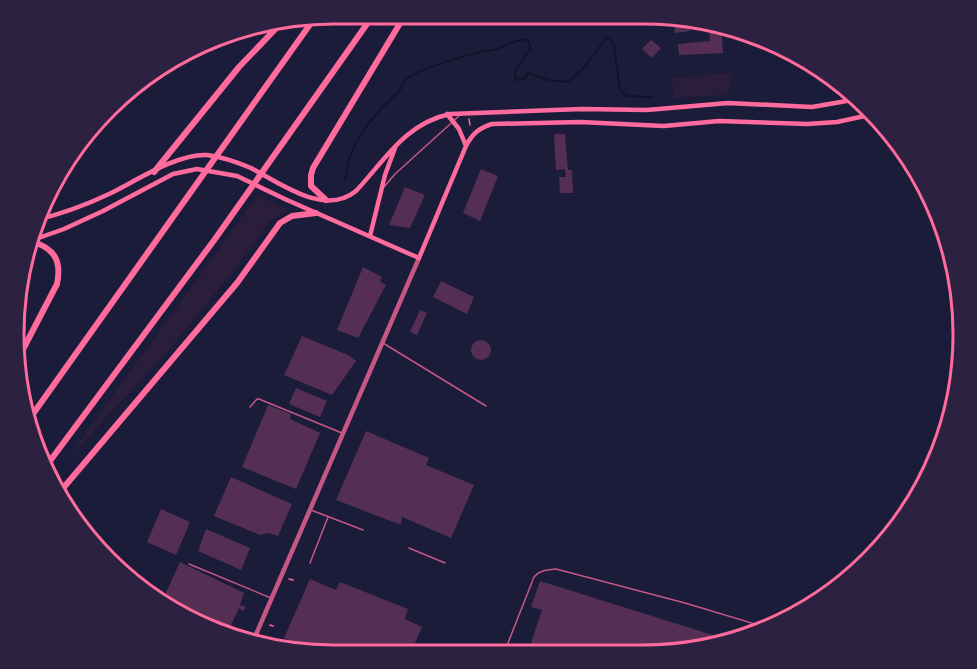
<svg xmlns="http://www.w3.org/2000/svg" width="977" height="669" font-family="'Work Sans',sans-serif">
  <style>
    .green { fill: #2a1e3b }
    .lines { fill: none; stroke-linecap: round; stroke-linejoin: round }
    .stream { stroke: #12122b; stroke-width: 2 }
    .building { fill: #542f53 }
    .path { stroke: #ff6b9d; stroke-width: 1.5 }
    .service { stroke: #c65784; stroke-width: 1.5 }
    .tertiary { stroke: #c65784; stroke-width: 4.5 }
    .secondary { stroke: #ff6b9d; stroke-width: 4.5 }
    .motorway { stroke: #ff6b9d; stroke-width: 6 }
    .rim { fill: none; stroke: #ff6b9d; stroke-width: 3 }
  </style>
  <rect width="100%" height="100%" fill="#1b1b3a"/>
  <path class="green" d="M731,73L732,77L727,95L673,98L672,78Z
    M258,195L289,210L269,221L245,256L169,350L64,463Z"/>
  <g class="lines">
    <path class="stream" d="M345,181C347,172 348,162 351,154C361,130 380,108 398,92C402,89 402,83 405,80C417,69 475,52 492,50C504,48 516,38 527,40L531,48L516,69L515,80L523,79L528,73L549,80L568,82L583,69L607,37L614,45L619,84L622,92L627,96L652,97"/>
  </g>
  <path class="building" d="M686,19H689L690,31L675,33L673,20Z
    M721,28L723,53L679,55L678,44L710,41L709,29Z
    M651,40L661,48L652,58L642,49Z
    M554,134H565L568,170H572L573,193H560L559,177H566L565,169L556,170Z
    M481,169L498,176L480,221L463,213Z
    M405,187L425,195L410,228L389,225Z
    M363,267L382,277L380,282L386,285L358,338L337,330Z
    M441,281L474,297L467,314L433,297Z
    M420,310L427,313L417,335L410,332Z
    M302,336L348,355L356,361L332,395L284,375Z
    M471 350a10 10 0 1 1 20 0a10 10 0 1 1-20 0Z
    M296,388L327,401L320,417L289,404Z
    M268,405L291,414L290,419L320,433L296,489L242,467Z
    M366,431L429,458L426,465L474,485L451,538L402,517L401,525L336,500Z
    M231,477L292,504L278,536L269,533L260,535L214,516Z
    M161,509L190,522L176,555L147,542Z
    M206,529L250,548L241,570L198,551Z
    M180,562L244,593L240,605L246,607L243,611L239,608L227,634L211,631L163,599Z
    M310,579L336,590L340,582L408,609L405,619L422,627L410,654L334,656L319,652L284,638Z
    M540,581L719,637L717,645L705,649L528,652L542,610L531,607Z"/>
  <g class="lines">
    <path class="path" d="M469,119L470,125
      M289,579L293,580
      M270,625L273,626"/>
    <path class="service" d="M650,22L654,19
      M384,187L395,174L459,116
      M383,343L486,406
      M250,407L257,399H259L342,433
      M311,510L363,530
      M409,548L445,563
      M310,563L328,517
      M189,564L271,598
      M504,653L534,577C540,570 547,570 556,569L685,603L768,628"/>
    <path class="tertiary" d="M254,639L419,258"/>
    <path class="secondary" d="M447,114L459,129L466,146
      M36,220C61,214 86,205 109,194C136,181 178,153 207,155C222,157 237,162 251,168C280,183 324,217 356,191C385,160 406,123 450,114L582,109L647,110L728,103L812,107L858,99
      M370,236L385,175L395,148
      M30,241L64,229L103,211L173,174L197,169L237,176L287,200L419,258L466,146C472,134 479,128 492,124L580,122L664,126L719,121L807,124L837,122L874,114"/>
    <path class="motorway" d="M154,172L239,67L284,20
      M326,200L311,186V175L313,168L405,15
      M18,359L57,284C62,260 54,248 31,241
      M28,421L316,16
      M44,469L215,239L374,14
      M59,493L237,283L280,223L292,216L316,213"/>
  </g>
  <path d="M0 0H977V669H0ZM334 24H643A310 310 0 0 1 953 334V335A310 310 0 0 1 643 645H334A310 310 0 0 1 24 335V334A310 310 0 0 1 334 24Z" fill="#2d2142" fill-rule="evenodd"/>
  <path class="rim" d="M334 24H643A310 310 0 0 1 953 334V335A310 310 0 0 1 643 645H334A310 310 0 0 1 24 335V334A310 310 0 0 1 334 24Z"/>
</svg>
